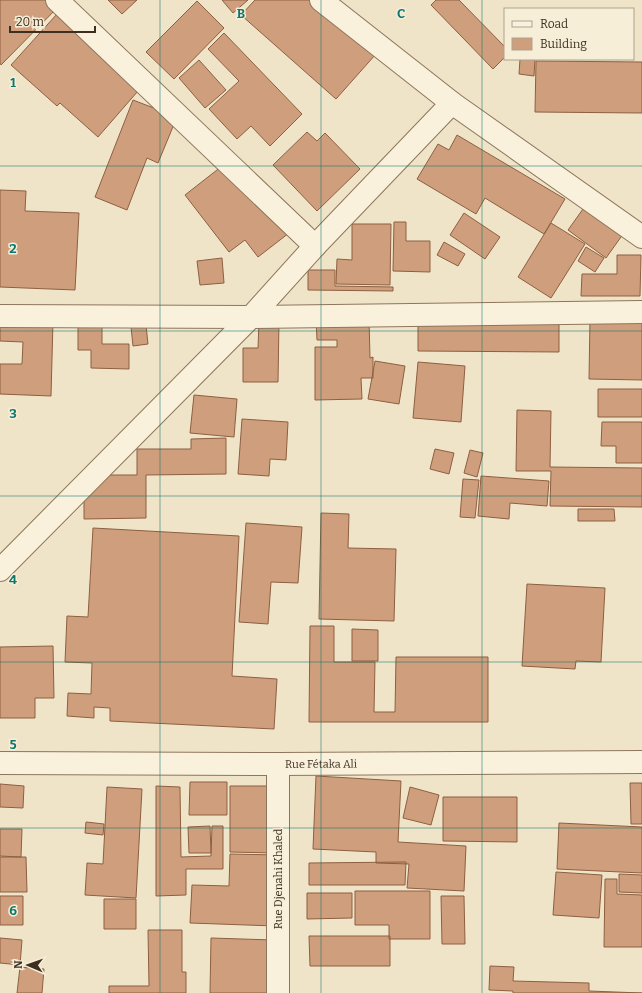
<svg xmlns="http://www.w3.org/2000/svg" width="642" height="993" font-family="Bitter,serif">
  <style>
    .building { fill: #cf9f7d; stroke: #8d5f41 }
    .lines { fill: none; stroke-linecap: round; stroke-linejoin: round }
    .minor-casing { stroke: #8d765c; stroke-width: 24 }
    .minor { stroke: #faf1dc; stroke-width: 22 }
    .grid { fill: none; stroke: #0f766e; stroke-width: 1; stroke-opacity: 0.55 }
    .labels { text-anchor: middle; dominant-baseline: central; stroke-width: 3; stroke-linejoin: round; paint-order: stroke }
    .street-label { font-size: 11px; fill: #3d2e20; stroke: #f7eed8 }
    .grid-label { font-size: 13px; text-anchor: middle; font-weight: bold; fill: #0f766e; stroke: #f7eed8; stroke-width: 3; stroke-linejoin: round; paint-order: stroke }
  </style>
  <rect width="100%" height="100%" fill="#f0e4c8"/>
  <path class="building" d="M0,0H57L61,4L1,65L0,63Z
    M108,0H137L122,14Z
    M222,0H248L233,13Z
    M255,0H314L376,54L336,99L241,15Z
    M436,0H459L505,47V57L493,69L431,5Z
    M197,1L224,28L174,79L146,52Z
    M66,4L138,91L98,137L60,103L57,106L11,65Z
    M224,33L302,114L270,146L251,126L237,139L209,109L239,81L208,49Z
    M520,59H535L534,76L519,74Z
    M199,60L226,90L205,108L179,78Z
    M536,61L642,62V113L535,112Z
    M133,100L177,117L158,163L147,158L127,210L95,197Z
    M307,132L317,141L325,133L360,169L317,211L273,165Z
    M457,135L565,199L544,234L485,198L476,214L417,179L438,144L449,150Z
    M231,159L289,233L258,257L245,240L229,252L185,195Z
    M0,190L26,191L25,211L79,213L75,290L0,287Z
    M588,202L626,230L606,258L568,230Z
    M464,213L500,237L485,259L450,235Z
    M394,222H406V241H430V272L393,271Z
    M551,223L585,244L551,298L518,277Z
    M352,224H391L390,285L336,284L337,259L352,260Z
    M444,242L465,254L458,266L437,255Z
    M586,247L604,258L595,272L578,261Z
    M617,255H641L640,296H581L582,274H617Z
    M222,258L224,283L200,285L197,261Z
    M308,270H335V286L393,287V291L308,290Z
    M418,316L559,318V352L418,351Z
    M316,318H369L370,358L373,357V378H361L362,399L315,400V347H337V340H317Z
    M0,319L53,321L51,396L0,394V364H22L23,342L0,341Z
    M590,319L642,320V380L589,379Z
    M259,321H279L278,382H243V348H258Z
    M78,323H102V344H129V369L91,368V350H78Z
    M146,325L148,344L133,346L131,327Z
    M375,361L405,366L399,404L368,399Z
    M418,362L465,366L461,422L413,418Z
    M598,389H642V417H598Z
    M194,395L237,399L234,437L190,433Z
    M517,410L551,411L550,467L642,468V507L550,506L551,471H516Z
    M242,419L288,422L286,460L270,459L269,476L238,474Z
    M602,422H642V463H616V446H601Z
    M226,438V474L146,475V518L84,519V475H137V449H191V439Z
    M435,449L454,453L449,474L430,469Z
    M470,450L483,453L477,477L464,473Z
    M481,476L549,481L547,506L510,503L509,519L478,516Z
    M463,479L479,480L475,518L460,517Z
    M578,509H614L615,521H578Z
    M321,513L349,514L348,548L396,549L394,621L319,619Z
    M246,523L302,527L298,583L271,582L268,624L239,622Z
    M93,528L239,536L232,676L277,679L274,729L110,721V708L94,707V718L67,716L68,693L91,694L92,663L65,662L67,616L88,617Z
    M527,584L605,588L601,662L576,661L575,669L522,666Z
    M310,626H334V662H375L374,712H395L396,657H488V722H309Z
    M352,629L378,630V661H352Z
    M53,646L54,698H35V718H0V647Z
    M316,776L401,781L398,842L466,846L464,891L407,888L409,864L376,863V852L313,849Z
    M190,782H227V815H189Z
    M630,783H642V824H631Z
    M0,784L24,786L23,808L0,807Z
    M156,786L180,787L181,857L211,856L212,826H223V869H186V895L156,896Z
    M230,786H275L274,853L230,852Z
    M107,787L142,789L136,898L85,895L87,863L103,864Z
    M410,787L439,795L431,825L403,818Z
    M443,797H517V842L443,841Z
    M86,822L104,824L103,835L85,833Z
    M559,823L642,827V873L557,869Z
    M210,826L211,853H189L188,827Z
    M0,829H22L21,857L0,856Z
    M230,854L277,855L275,926L190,923L192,885L229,886Z
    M0,857H26L27,892H0Z
    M406,862L405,885H309V863Z
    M556,872L602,875L599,918L553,915Z
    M619,874L642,875V893L619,892Z
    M605,879H617V894L642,895V947H604Z
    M355,891H430V939H389V925H355Z
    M307,893H352V918L307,919Z
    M0,896H23V925H0Z
    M441,896H464L465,944H442Z
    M104,899H136V929H104Z
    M148,930H182V972H186V993H109V986H149Z
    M309,936H390V966H310Z
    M0,938L22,940L20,965L0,963Z
    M211,938L273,940L272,993H210Z
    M490,966L514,967L513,981L589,983V991L642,993H513V991L489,990Z
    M20,967L44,969L42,993H17Z"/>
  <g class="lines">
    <defs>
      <g id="minor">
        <path d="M57,0L315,246"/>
        <path d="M321,0L452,103L642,237"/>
        <path d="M0,316L251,317L642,312"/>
        <path d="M0,570L251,317L315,246L452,103"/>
        <path id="s1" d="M0,763L278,764L642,762"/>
        <path d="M278,764V993"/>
      </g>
    </defs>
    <use href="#minor" class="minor-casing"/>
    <use href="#minor" class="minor"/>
  </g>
  <path class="grid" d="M160,0V993M321,0V993M482,0V993M0,166H642M0,331H642M0,496H642M0,662H642M0,828H642"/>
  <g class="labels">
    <g class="street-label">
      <text stroke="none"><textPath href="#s1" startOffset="321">Rue Fétaka Ali</textPath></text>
      <text transform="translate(278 879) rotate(-90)">Rue Djenahi Khaled</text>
    </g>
  </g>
  <g class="grid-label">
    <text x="241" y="18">B</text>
    <text x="401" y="18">C</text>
    <text x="13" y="87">1</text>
    <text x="13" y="253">2</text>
    <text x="13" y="418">3</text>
    <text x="13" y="584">4</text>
    <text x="13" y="749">5</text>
    <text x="13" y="915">6</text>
  </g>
  <rect x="504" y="8" width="130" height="52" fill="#f7eed8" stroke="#ada18e"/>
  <rect x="512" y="21" width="20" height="6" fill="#faf1dc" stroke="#ada18e"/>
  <text x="540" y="28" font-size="12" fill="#3d2e20">Road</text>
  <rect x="512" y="38" width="20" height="12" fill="#cf9f7d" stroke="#ada18e"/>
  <text x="540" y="48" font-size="12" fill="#3d2e20">Building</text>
  <g transform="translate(28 965) rotate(272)" stroke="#f7eed8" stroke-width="3" paint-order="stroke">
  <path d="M0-3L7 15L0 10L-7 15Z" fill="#3d2e20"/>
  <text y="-6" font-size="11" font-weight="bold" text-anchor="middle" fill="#3d2e20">N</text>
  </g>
  <path d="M10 26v6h85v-6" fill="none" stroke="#3d2e20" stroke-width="2"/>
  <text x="16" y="26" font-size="12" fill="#3d2e20" stroke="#f7eed8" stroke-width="3" paint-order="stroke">20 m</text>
</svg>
